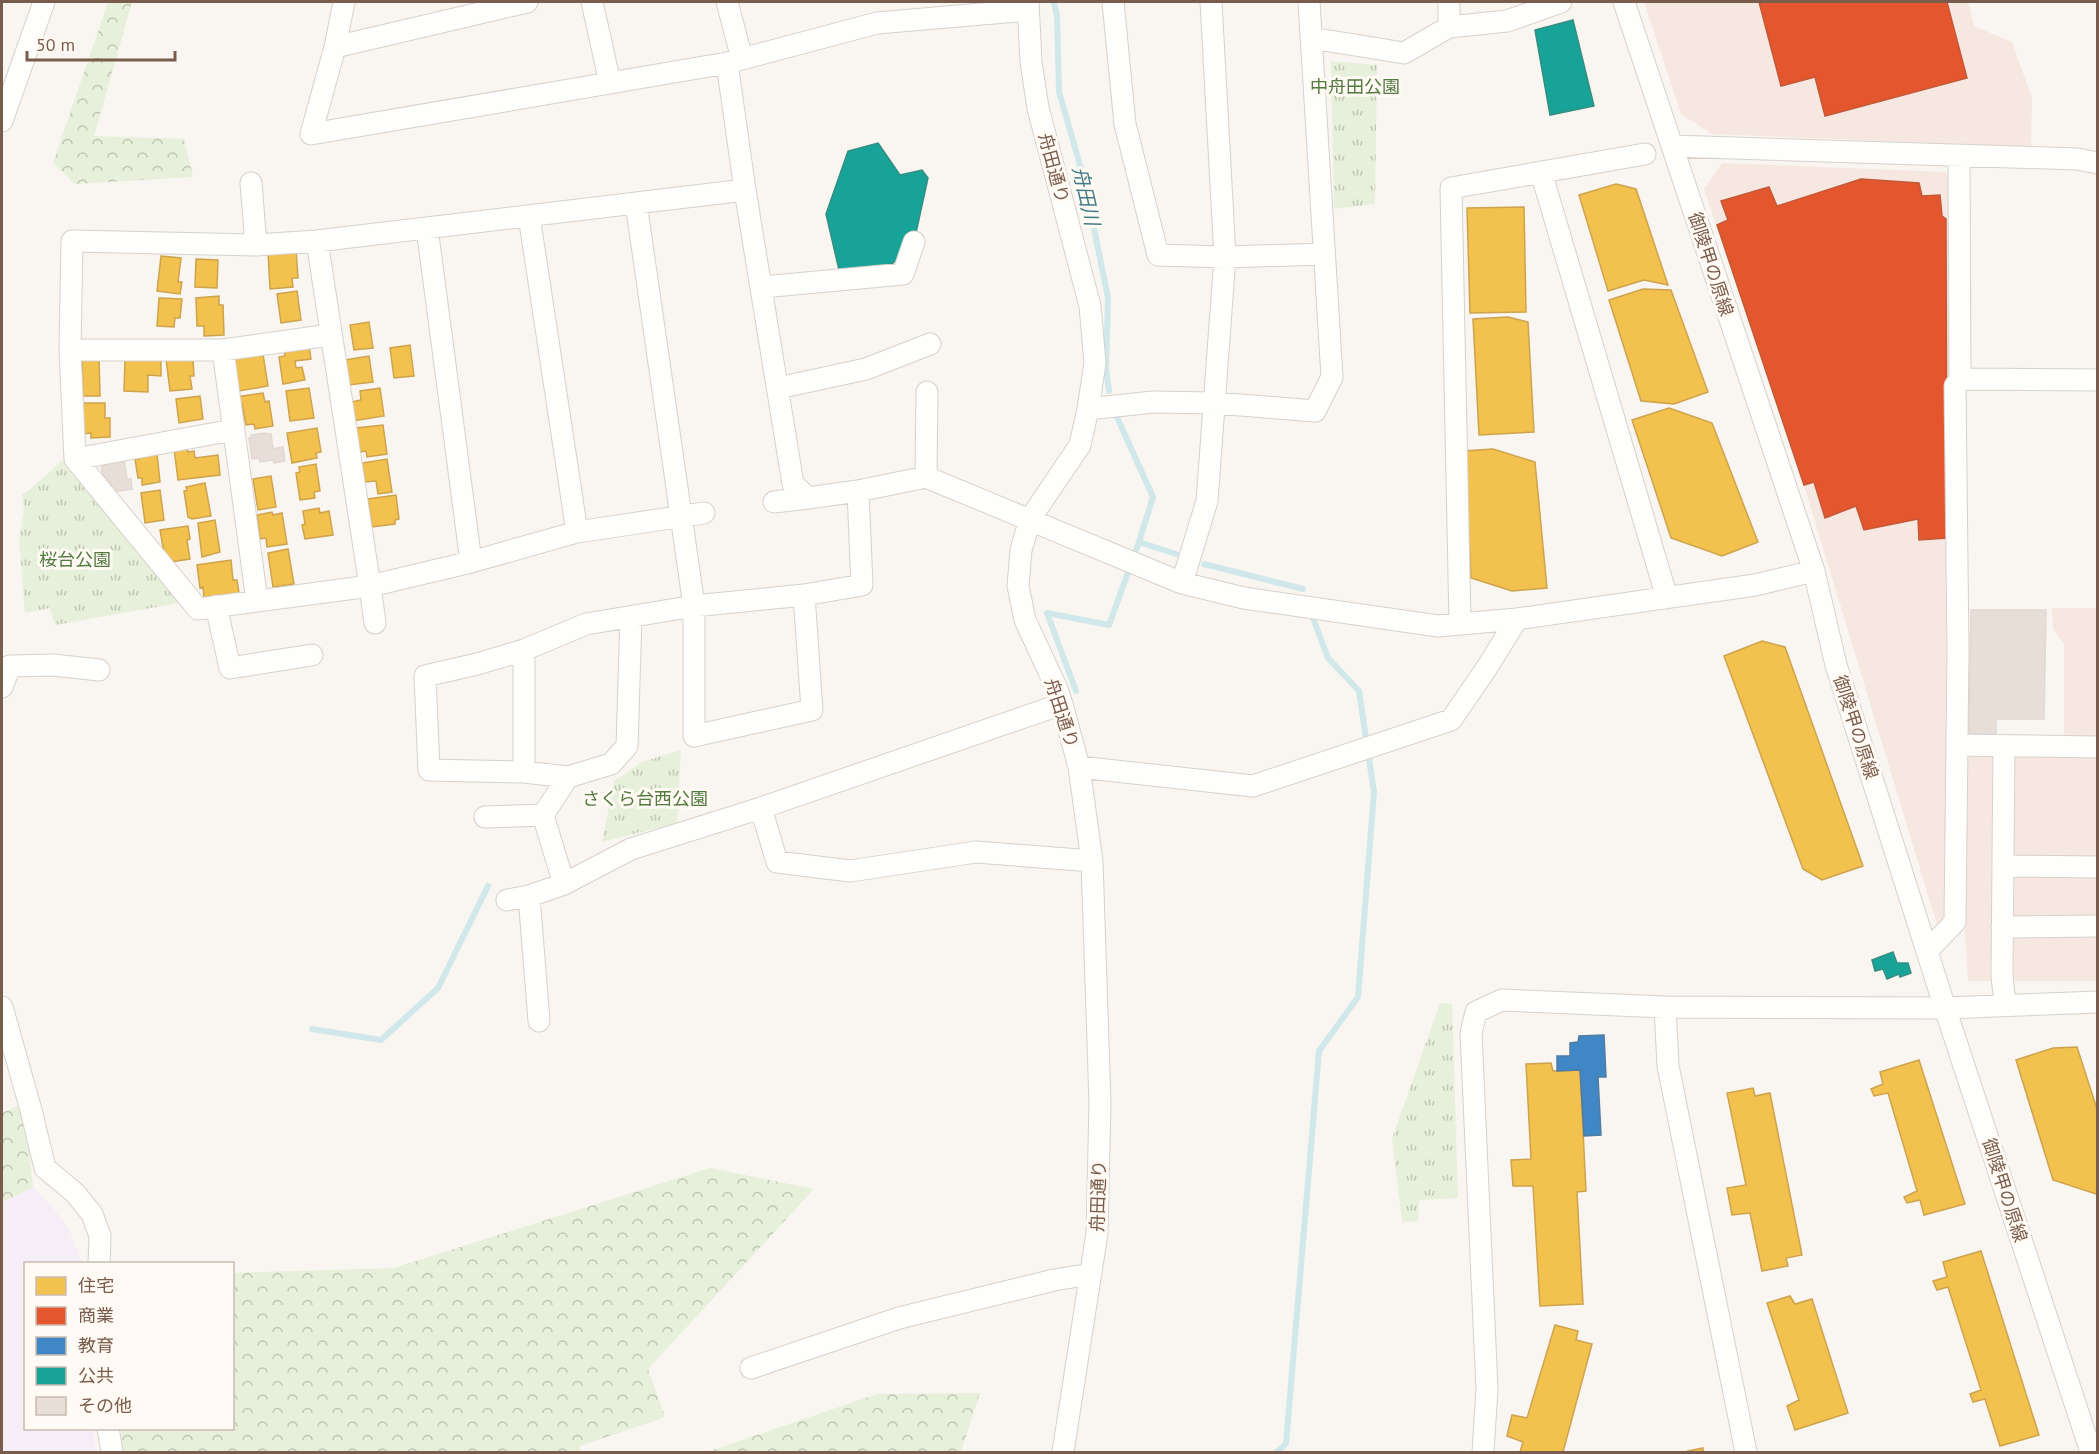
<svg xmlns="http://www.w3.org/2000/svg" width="2099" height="1454" font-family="'PT Sans','Noto Sans JP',sans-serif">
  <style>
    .commercial { fill: #f6e8e1 }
    .education { fill: #f6eef6 }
    .forest { fill: url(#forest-crowns) }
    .park { fill: url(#park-tufts) }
    .homes { fill: #f2c14e; stroke: #cea34e; stroke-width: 1.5 }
    .shops { fill: #e4572e; stroke: #c45837; stroke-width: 1.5 }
    .schools { fill: #3f88c5; stroke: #517ba1; stroke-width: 1.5 }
    .public { fill: #17a398; stroke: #358e82; stroke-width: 1.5 }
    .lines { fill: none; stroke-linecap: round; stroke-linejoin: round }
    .stream { stroke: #d0e8ea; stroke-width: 6 }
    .building { fill: #e6ded7; stroke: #e2d8d2; stroke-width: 1.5 }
    .minor-casing { stroke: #d7d1cb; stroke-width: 23 }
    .minor { stroke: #fefefd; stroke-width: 21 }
    .labels { text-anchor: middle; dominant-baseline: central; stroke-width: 6; stroke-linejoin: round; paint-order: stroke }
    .park-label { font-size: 18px; fill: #537a41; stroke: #fffaf3 }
    .street-label { font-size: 18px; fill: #7a5c4d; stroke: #fffaf3 }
    .water-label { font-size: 20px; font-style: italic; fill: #437c86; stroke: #fffaf3 }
  </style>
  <defs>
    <pattern id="forest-crowns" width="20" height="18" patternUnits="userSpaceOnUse" patternTransform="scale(1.5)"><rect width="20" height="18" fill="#e7f0db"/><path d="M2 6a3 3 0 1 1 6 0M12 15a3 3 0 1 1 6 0" fill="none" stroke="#c0c6b4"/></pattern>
    <pattern id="park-tufts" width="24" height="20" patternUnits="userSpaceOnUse" patternTransform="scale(1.5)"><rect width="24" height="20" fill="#e7f0db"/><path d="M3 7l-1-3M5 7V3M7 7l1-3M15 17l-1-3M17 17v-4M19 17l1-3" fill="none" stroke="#c0c6b4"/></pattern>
  </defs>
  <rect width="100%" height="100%" fill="#f9f5f0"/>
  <path class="commercial" d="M1644,2H1968L1974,26L2012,42L2032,98L2031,147L1712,134L1681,114Z
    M1722,163L1946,172L1954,189L1950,921L1937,925L1804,485L1704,189Z
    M2052,608H2097V981H1968L1964,916L1967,758L1972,753L2064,738V644L2053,629Z"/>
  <path class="education" d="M33,1187L56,1212L69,1230L82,1263L26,1264V1428L92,1429L97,1452H2V1202Z"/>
  <path class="forest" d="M108,2H132L94,136L184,139L193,177L75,184L53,163Z
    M24,1103L33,1187L2,1202V1113Z
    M710,1168L814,1189L648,1369L665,1417L580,1446L581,1452H123L121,1429L232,1428L233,1273L394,1268Z
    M980,1393L961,1452H707L877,1394Z"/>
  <path class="park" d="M1331,61L1377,65L1375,204L1334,209Z
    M63,460L185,602L55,625L50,608L25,613L19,539L24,511L22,494L28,491Z
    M681,750L677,823L602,842L614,781L642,762Z
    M1440,1003L1452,1004L1458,1198L1419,1200L1418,1221L1402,1222L1392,1139Z"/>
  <path class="homes" d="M1616,184L1636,189L1668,285L1644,280L1608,291L1579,195Z
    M1524,207L1526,312L1470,313L1467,208Z
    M296,250L298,278H292L293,287L270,289L268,252Z
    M161,256L181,258L178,282H182L180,294L157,291Z
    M196,259L218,260L217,288L195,287Z
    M1643,289L1671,290L1708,392L1674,404L1641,401L1609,300Z
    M297,291L301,320L281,323L277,294Z
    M219,296V305H223L224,335L204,336V326H197L196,298Z
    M159,298L182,299L180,318H175L174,327L157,326Z
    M1508,317L1528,322L1534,432L1479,435L1473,319Z
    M369,322L373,348L354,350L350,325Z
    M309,345L311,359L295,361L296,368L302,367L305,380L283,384L279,357L285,356L284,349Z
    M410,345L414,376L394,378L390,348Z
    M263,354L268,386L239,391L234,358Z
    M99,356L100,396H83L82,357Z
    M369,356L373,382L348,385L344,360Z
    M182,357L183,361L193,360L194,376H190L192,389L170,391L166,359Z
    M161,358V376L148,375V392L124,391L125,360Z
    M309,388L314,418L290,421L286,391Z
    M380,388L384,416L353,421L351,402L361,400L360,391Z
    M263,393L265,402L269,401L273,426L255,429L254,424L246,425L242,404L237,405L236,397Z
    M200,396L203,419L179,423L176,399Z
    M78,403H105V418H110V437L91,438V433L82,434Z
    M1669,408L1712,423L1758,542L1722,556L1671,538L1632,420Z
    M383,425L387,454L367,457L366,451L360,452L356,428Z
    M317,428L321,452L316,453L317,458L292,463L287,433Z
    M187,447L188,452L194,451L195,458L218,455L220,475L178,480L174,449Z
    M1493,449L1535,462L1547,588L1512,591L1471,578L1464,451Z
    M157,453L160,482L142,485V478H138L135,459H139V455Z
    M387,459L392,492L378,494L376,481L365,482L362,463Z
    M316,464L320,491L314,492L315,498L300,500L296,473L300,472L299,467Z
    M271,476L276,507L258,510L253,479Z
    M205,483L211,516L192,519L188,517L184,491L187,490L186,487Z
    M160,490L164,520L145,523L141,493Z
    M396,495L399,519L395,520V524L372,527L368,499Z
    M319,508L320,513L329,511L333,535L305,539L302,525L305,524L303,511Z
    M272,512L273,515L282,513L287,544L267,547L266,538L260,539L257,515Z
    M215,520L220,552L202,557L198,523Z
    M188,526L190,539L187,540L190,559L170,562L165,559L160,530Z
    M288,549L294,584L273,587L268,553Z
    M231,560L233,580H237L239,593L204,597L203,587L200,588L197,565Z
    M1762,641L1785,647L1863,866L1822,880L1803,869L1724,656Z
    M2077,1047L2098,1112V1193L2096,1194L2053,1180L2016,1060L2053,1048Z
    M1919,1060L1965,1204L1924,1215L1920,1200L1907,1203L1904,1197L1917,1191L1888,1093L1874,1096L1871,1089L1883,1084L1880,1072Z
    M1551,1063L1553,1071L1580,1070L1586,1191L1577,1192L1583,1304L1540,1306L1533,1186H1513L1511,1160L1531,1159L1526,1064Z
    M1753,1088L1755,1096L1770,1093L1802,1255L1786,1258L1788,1266L1762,1271L1750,1213L1732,1215L1727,1188L1746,1185L1727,1093Z
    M1981,1251L2039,1435L2000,1446L1985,1399L1973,1402L1970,1394L1981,1390L1948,1287L1937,1290L1933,1281L1947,1277L1943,1262Z
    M1790,1296L1795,1304L1812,1299L1848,1413L1795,1430L1787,1406L1799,1400L1767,1303Z
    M1555,1325L1578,1331L1576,1340L1592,1344L1563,1452H1520L1523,1442L1507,1436L1512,1415L1527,1418Z
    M1703,1448V1452H1689L1688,1451Z"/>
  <path class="shops" d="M1759,2H1947L1967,78L1825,116L1815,77L1781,86Z
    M1861,179L1919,183L1922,196L1940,195L1942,216L1946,219L1947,538L1919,540L1918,519L1864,530L1856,506L1825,518L1814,482L1804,485L1717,225L1728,220L1721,201L1769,187L1777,206Z"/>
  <path class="schools" d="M1604,1035L1606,1077H1598L1601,1135L1584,1136L1580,1070L1557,1071V1056H1570V1043L1578,1042L1579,1036Z"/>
  <path class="public" d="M1573,20L1594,106L1550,115L1535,30Z
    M878,143L900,175L922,170L928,178L914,242L892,264L839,270L826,214L848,151Z
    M1893,952L1897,963H1908L1911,973L1900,977L1899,974L1887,979L1883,969L1875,971L1872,960Z"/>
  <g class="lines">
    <path class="stream" d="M1054,2L1057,16L1059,92L1084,179L1108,298L1106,369L1109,391
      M1116,415L1153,497L1139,542L1176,554
      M1204,564L1303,589
      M1076,691L1047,613L1109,625L1139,542
      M312,1029L381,1040L438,988L488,886
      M1277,1452L1286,1444L1319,1051L1358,997L1374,792L1359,691L1328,658L1313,618"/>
  </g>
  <path class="building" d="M266,433V434H271L273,449L283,447L285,461L274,463L273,460L260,462L259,458L252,459L249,438H252L251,435Z
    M124,460L127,479H131L132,489L112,492L111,482L104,483L101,464Z
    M1971,610H2046L2044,719H1996V737H1969Z"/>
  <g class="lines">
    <defs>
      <path id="minor" d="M344,2L335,47L311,134L727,63L877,23L1028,10
        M592,2L610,83
        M727,2L742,59
        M1028,2L1031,62L1038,108L1090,306L1095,363L1088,409L1080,445L1030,519L1021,550L1018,586L1025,620L1057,689L1062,704L1079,767L1092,861L1100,1103L1097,1233L1063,1452
        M1113,2L1125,124L1158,255L1225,257L1324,254
        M1624,2L1814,571L1836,665L1945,1008L2091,1452
        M1449,27V2
        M1311,38L1404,53L1449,27L1507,21L1561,2
        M335,47L527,2
        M727,63L745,190L793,484L808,498L858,491L926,477L1182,583L1244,598L1438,626L1517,619L1755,585L1814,571
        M2,121L44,2
        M1672,146L2077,159L2098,163
        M1541,172L1667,598
        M251,183L256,245
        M636,203L694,606L804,595L862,585L858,491
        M529,216L577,532
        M427,228L471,562
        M317,241L370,586L471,562L577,532L704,513
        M762,287L903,274L914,242
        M70,350H223L330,335
        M223,350L257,601
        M1960,379L2098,380
        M778,388L866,369L930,344
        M1088,409L1153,402L1215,403L1315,411L1332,377L1309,2
        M75,459L233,430
        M926,477L927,392
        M774,502L808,498
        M1182,583L1207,501L1225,257L1211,2
        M216,606L230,668L312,655
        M631,617L627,746L611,764L568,777L524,772L429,770L425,676L477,664L524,650L586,624L694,606V736L812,710L804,595
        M375,623L370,586L198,609L75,459L70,350L72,241L256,245L317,241L745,190
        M1460,624L1451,188L1645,154
        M524,650V772
        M2,687L10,666L53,665L99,670
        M1062,704L761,808L777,862L850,871L976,852L1092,861
        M1957,745L2098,747
        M2004,746L2002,976L2005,1004
        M1079,767L1253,786L1451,720L1486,669L1517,619
        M568,777L543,815L564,884L631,849L761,808
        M485,817L543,815
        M2003,866L2098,867
        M529,896L539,1021
        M507,900L529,896L564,884
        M2002,927L2098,926
        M1928,950L1955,922L1958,650L1955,386L1960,379L1959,157
        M2,1007L31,1110L45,1168L75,1193L92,1214L100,1236L99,1264
        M1665,1007L1668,1066L1746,1452
        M751,1368L899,1318L1054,1280L1091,1274
        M108,1428L112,1452
        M1483,1452L1487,1389L1471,1033L1476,1012L1502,1000L1665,1007L1945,1008L2098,1002"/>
    </defs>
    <use href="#minor" class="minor-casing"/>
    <use href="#minor" class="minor"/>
  </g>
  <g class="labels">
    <g class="park-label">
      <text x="1355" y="86">中舟田公園</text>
      <text x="75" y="559">桜台公園</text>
      <text x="645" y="798">さくら台西公園</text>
    </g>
    <g class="street-label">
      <text transform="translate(1054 168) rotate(75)">舟田通り</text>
      <text transform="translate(1711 264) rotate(72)">御陵甲の原線</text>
      <text transform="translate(1062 713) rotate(72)">舟田通り</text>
      <text transform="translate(1856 727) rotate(72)">御陵甲の原線</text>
      <text transform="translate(2005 1190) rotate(72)">御陵甲の原線</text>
      <text transform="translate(1098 1196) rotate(-88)">舟田通り</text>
    </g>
    <g class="water-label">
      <text transform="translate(1086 196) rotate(77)">舟田川</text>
    </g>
  </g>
  <rect width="2099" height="1454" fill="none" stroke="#7a5c4d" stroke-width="6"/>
  <rect x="24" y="1262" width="210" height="168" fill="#fffaf3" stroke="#cabbb1" stroke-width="1.5"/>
  <rect x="36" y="1277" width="30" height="18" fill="#f2c14e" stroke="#cabbb1" stroke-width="1.5"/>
  <text x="78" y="1292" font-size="18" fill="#7a5c4d">住宅</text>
  <rect x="36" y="1307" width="30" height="18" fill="#e4572e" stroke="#cabbb1" stroke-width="1.5"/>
  <text x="78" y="1322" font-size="18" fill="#7a5c4d">商業</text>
  <rect x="36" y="1337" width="30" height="18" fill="#3f88c5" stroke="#cabbb1" stroke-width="1.5"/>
  <text x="78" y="1352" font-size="18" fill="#7a5c4d">教育</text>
  <rect x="36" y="1367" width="30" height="18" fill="#17a398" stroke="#cabbb1" stroke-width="1.5"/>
  <text x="78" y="1382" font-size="18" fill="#7a5c4d">公共</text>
  <rect x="36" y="1397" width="30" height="18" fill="#e6ded7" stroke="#cabbb1" stroke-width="1.5"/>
  <text x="78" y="1412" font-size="18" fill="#7a5c4d">その他</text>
  <path d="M27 51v9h148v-9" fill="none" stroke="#7a5c4d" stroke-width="3"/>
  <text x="36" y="51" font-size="18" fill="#7a5c4d" stroke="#fffaf3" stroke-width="4.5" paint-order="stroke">50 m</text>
</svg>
